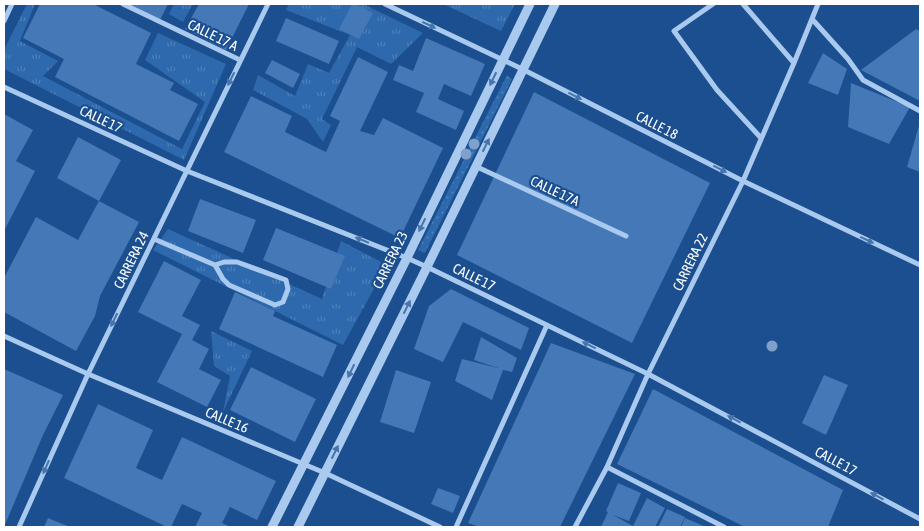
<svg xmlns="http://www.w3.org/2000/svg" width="924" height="531" font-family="'Asap Condensed',sans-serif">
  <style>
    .grass { fill: url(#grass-tufts) }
    .garden { fill: url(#garden-dots) }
    .building { fill: #4478b7 }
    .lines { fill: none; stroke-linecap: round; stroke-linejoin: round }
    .minor { stroke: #a9c9ee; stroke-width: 5 }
    .tertiary { stroke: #a9c9ee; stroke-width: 9 }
    .tree { fill: #7ea0ca }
    .oneway { fill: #4674ac }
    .labels { text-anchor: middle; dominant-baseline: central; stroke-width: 4.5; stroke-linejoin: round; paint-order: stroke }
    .street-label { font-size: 14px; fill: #fff; stroke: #1b4f8f }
  </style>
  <defs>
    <pattern id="grass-tufts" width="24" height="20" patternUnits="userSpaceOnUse" patternTransform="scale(1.25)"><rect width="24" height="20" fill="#2e69ad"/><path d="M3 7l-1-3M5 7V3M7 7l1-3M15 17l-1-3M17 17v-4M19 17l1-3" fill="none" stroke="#4d80b9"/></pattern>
    <pattern id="garden-dots" width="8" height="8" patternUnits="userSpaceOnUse" patternTransform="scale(1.25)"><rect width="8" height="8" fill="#2e69ad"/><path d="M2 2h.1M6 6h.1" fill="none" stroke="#4d80b9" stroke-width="1.8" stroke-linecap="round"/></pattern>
  </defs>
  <rect width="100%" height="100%" fill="#1b4f8f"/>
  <path class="grass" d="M27,4H35L20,41L58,61L43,76L182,149L205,102L145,60L158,33L226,64L184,160L4,69V50Z
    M174,4H193L183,22L169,14Z
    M289,4H363L423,33L391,64L357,47L322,119L331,125L323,142L307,119L253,90L258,75L295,96L308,64L329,73L350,35L286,10Z
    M443,4H515L501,31Z
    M168,229L322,299L341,241L387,265L343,345L153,250Z
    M211,331L252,351L223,412L230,376L214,366Z"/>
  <path class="garden" d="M507,75L512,79L425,253L418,250Z"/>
  <path class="building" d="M40,4H93L151,33L136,64L174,83L170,90L198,104L179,141L55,77L64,59L23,38Z
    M127,4H168L160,20Z
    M199,4H249L226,50L185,29Z
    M352,4H355L373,13L359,39L339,29Z
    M286,18L339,41L329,64L276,41Z
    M916,29L920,31V101L861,70Z
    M426,38L485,64L471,96L444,84L438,99L464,111L456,130L416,112L424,93L393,80L399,65L413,71Z
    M823,53L847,69L838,95L808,83Z
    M358,57L388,72L360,131L374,135L383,118L443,148L400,238L224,152L251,96L292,116L285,132L326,152L340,121L330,116Z
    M272,60L300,74L293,88L265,73Z
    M851,83L910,107L889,144L848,127Z
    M534,92L710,183L632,343L457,255Z
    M4,114L33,130L16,161L35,171L4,231Z
    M920,122V172L907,167Z
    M78,137L121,160L99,201L57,178Z
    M200,199L256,220L243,253L188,231Z
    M99,201L139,222L100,296L95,316L76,351L4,312V278L36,217L78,240Z
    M276,228L345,256L331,289L263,260Z
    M164,261L201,280L182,316L200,325L192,340L209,349L199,369L221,380L207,407L157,382L182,334L138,312Z
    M451,289L529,328L521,350L463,322L443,362L414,349L429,306Z
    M235,292L275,311L273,316L337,345L323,377L219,329Z
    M481,337L517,358L512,372L503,370L492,400L455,381L462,359L498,368L474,360Z
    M551,343L635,374L560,527H480L468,523Z
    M251,367L316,399L295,442L230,410Z
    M4,369L63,395L43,435L4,527Z
    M396,370L431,382L414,433L380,422Z
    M824,375L848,385L826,435L802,423Z
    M653,389L843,490L828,527H745L617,464Z
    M98,404L153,430L136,468L162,480L182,437L276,481L257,520L230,507L222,523L231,527H195L202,513L182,504L171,527H167L64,478Z
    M618,483L641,493L629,521L613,515L633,526L647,498L665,508L655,527H601L608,512L606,511Z
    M438,488L460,496L453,513L431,504Z
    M667,509L685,517L680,527H658Z
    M48,518L70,527H44Z
    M685,518L706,527H681Z"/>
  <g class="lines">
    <path class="minor" d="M123,4L240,60
      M385,4L522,69L743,181L920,265
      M713,4L674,31L717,90L761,138
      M743,4L794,63
      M812,19L848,59L863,80L920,111
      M4,21L12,4
      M4,87L187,171L407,258L427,267L648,374L920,519
      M475,166L626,236
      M154,239L215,265L223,279L229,285L275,305L283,302L288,289L286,280L237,262H224L215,265
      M4,336L88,374L325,473L440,527
      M607,467L724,527
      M19,527L88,374L268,4
      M456,527L547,325
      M575,527L607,467L648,374L743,181L794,63L818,4"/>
    <path class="tertiary" d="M272,527L407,258L530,4
      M298,527L427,267L555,4"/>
  </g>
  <g class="tree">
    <circle cx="474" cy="144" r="5.5"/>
    <circle cx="466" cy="154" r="5.5"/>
    <circle cx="772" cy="346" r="5.5"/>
  </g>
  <defs><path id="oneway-solid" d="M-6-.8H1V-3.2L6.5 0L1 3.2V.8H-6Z" transform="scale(1.25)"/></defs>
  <g class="oneway">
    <use href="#oneway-solid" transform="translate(429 25) rotate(25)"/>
    <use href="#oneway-solid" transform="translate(231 79) rotate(116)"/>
    <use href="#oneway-solid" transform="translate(493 79) rotate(116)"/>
    <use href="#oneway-solid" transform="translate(575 96) rotate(27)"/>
    <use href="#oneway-solid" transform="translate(486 145) rotate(-64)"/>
    <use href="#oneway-solid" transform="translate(720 169) rotate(27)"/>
    <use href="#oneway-solid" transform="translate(422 225) rotate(116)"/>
    <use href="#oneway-solid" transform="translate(362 240) rotate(-158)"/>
    <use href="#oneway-solid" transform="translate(867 240) rotate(25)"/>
    <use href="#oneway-solid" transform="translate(407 307) rotate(-64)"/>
    <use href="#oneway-solid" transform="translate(114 320) rotate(116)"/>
    <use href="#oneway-solid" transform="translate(589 345) rotate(-154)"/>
    <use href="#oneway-solid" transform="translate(351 371) rotate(116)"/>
    <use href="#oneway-solid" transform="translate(734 419) rotate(-152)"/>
    <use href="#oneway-solid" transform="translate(335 452) rotate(-64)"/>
    <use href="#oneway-solid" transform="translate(46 467) rotate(114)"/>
    <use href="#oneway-solid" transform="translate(877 496) rotate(-152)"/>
  </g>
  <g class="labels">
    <g class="street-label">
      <text transform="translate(213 35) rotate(26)">CALLE 17 A</text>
      <text transform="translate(101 119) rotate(25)">CALLE 17</text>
      <text transform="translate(657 125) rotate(27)">CALLE 18</text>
      <text transform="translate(555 191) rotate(25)">CALLE 17A</text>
      <text transform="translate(131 260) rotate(-64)">CARRERA 24</text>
      <text transform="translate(390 260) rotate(-64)">CARRERA 23</text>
      <text transform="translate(690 262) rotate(-64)">CARRERA 22</text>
      <text transform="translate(474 277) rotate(26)">CALLE 17</text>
      <text transform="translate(227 420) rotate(23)">CALLE 16</text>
      <text transform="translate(836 461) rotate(28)">CALLE 17</text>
    </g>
  </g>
  <rect width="924" height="531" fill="none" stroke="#ffffff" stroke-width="10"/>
</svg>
